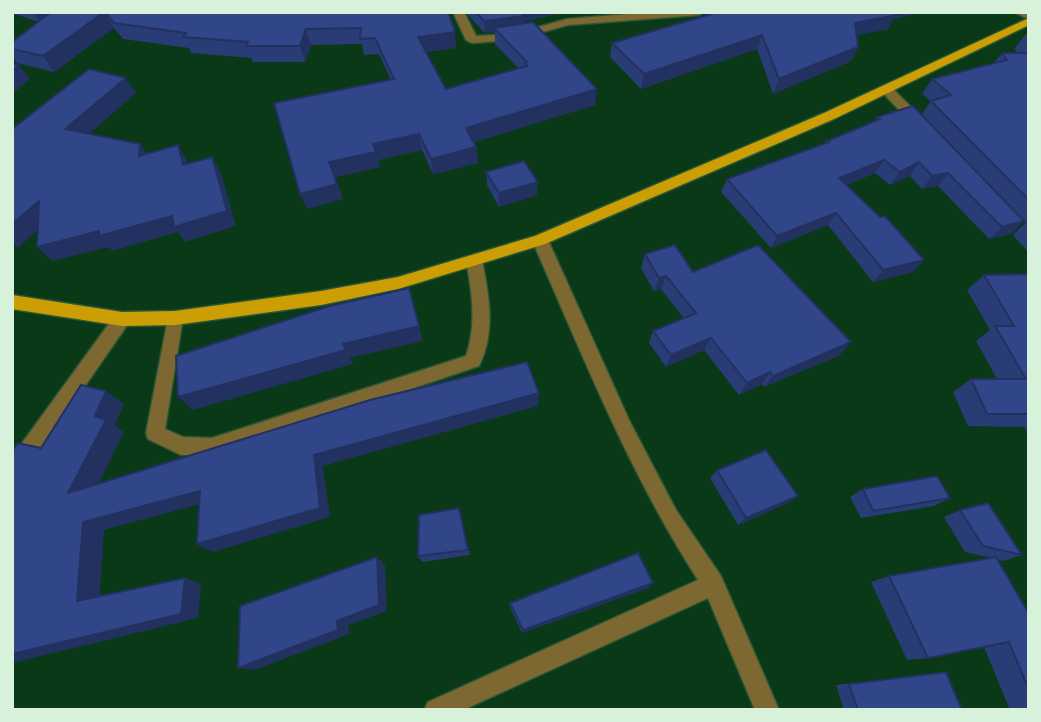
<svg xmlns="http://www.w3.org/2000/svg" width="1041" height="722" font-family="'Libre Baskerville',serif">
  <style>
    .lines { fill: none; stroke-linecap: round; stroke-linejoin: round }
    .minor-casing { stroke: #2a5636; stroke-width: 3 }
    .major-casing { stroke: #2a5636; stroke-width: 3 }
    .minor { fill: #7d6831; fill-rule: evenodd }
    .major { fill: #cb9f03; fill-rule: evenodd }
    .wall { fill: #2a3c75 }
    .shaded-wall { fill: #22315f }
    .building { fill: #314688; stroke: #22315f; stroke-width: 2 }
  </style>
  <rect width="100%" height="100%" fill="#093917"/>
  <g class="lines">
    <defs>
      <path id="minor" d="M453,12H464L476,36L513,34L567,19L652,12H704L699,15L568,25L514,40L472,43L466,40Z
        M1015,12H1029V20Z
        M887,86L891,87L926,122V128H916L883,93V87Z
        M540,234L548,240L630,422L676,510L721,576L779,710H755L708,598L463,710H424L428,702L698,580C629,473 583,356 532,240Z
        M474,254L482,260C489,296 496,332 479,366L212,456L181,455L148,439L146,433L169,313H181L183,318L165,429L183,437L212,438L466,356C477,323 472,293 466,260Z
        M122,312L128,314L130,319L128,324L19,481L12,483V457L116,314Z"/>
      <path id="major" d="M1029,18V25L834,119L545,244L398,289L321,305L175,325L122,326L12,309V295L122,312L175,311L321,291L398,277L535,236L824,113Z"/>
    </defs>
    <use href="#minor" class="minor-casing"/>
    <use href="#major" class="major-casing"/>
    <use href="#minor" class="minor"/>
    <use href="#major" class="major"/>
  </g>
  <path class="wall" d="M12,12H448L456,48L426,52L446,89L518,68L495,44V32L485,33L465,12H567L524,21V23L595,105L474,142L476,147L478,163L433,174L422,150L378,160L380,167L335,177L343,199L307,209L391,80L379,54L364,55L362,44L311,45L305,62H253L251,58L191,53L189,48L123,39L114,28L54,72L17,63L12,57V42L39,22L12,13Z
    M718,12H922L893,19L888,29L857,35L858,47L851,61L773,94L757,49L641,89L610,57L612,43Z
    M1025,35H1029V253L1013,235L1026,222L1024,221L1011,234L989,239L938,186L922,189L910,176L890,185L875,173L846,185L913,272L873,282L828,225L771,248L721,192L727,179L825,143L827,141L875,121L877,117L921,115L931,101L922,94L932,79L994,63L1002,53H1018L1014,49Z
    M486,172L537,195L499,207L487,185Z
    M645,254L693,272L840,355L764,387L762,384L739,395L704,350L666,367L649,343L653,331L684,318L661,289L654,291L641,268Z
    M1029,274V436L1024,427L968,426L953,392L971,379H997L976,341L990,330L967,290L984,275Z
    M717,470L798,496L788,503L738,525L710,478Z
    M863,489L950,498L934,506L861,518L850,497Z
    M459,508L470,555L422,562L418,556Z
    M960,510L1022,555L1003,561L997,559L1029,614V710H1010L984,647L928,658L907,660L871,582L889,576L992,558L965,552L944,517Z
    M653,583L648,588L522,633L510,607V603Z
    M946,672L962,710H844L836,685Z"/>
  <path class="shaded-wall" d="M33,12H44L47,16L39,22Z
    M105,12L114,28L54,72L43,56Z
    M518,12H567L524,21V28H494L495,32L485,33L484,21Z
    M580,12H606L580,15Z
    M885,12H922L893,19L888,29L848,37L855,23Z
    M306,29L311,45L305,62L300,46Z
    M455,32L456,48L421,53L418,37Z
    M762,35L757,49L641,89L644,74Z
    M858,47L851,61L773,94L779,79Z
    M19,65L30,79L12,94V71Z
    M126,78L136,93L78,144L65,129Z
    M597,89L595,105L468,144L466,128Z
    M419,134L422,150L378,160L380,167L335,177L329,162L373,144Z
    M140,144L151,160L139,156Z
    M178,145L187,161L192,181L183,165Z
    M476,147L478,163L433,174L431,159Z
    M212,157L221,173L236,226L185,242L178,232L112,251L109,247L52,261L37,247Z
    M884,160L875,173L832,191L839,178Z
    M919,162L910,176L890,185L900,172Z
    M948,173L938,186L922,189L932,176Z
    M538,182L537,195L499,207V193Z
    M337,184L343,199L307,209L300,194Z
    M39,201L53,216L18,248L12,243V224Z
    M836,213L828,225L771,248L777,236Z
    M1024,221L1011,234L989,239L1002,227Z
    M924,260L913,272L873,282L883,270Z
    M666,276L661,289L654,291L659,278Z
    M419,326L423,341L350,358L353,364L193,410L178,397L343,344Z
    M711,338L704,350L666,367L671,355Z
    M851,342L840,355L764,387L773,376Z
    M770,372L762,384L739,395L747,383Z
    M106,391L124,404L115,425L124,432L89,503L68,493L95,416Z
    M539,393L538,406L323,466L330,517L213,552L197,544L314,455Z
    M200,491L215,500L104,530L99,607L77,601L83,522Z
    M798,496L788,503L738,525L746,518Z
    M377,557L385,565L387,611L348,625L349,634L255,670L238,668Z
    M185,578L201,584L198,618L12,663V654Z
    M653,583L648,588L522,633L523,630Z"/>
  <path class="building" d="M49,12H104L43,56L12,49V42L50,13Z
    M105,12H448L455,32L418,37L446,89L527,66L525,63L527,62L494,28L533,22L597,89L466,128L476,147L431,159L419,134L373,144L376,152L329,162L337,184L300,194L274,103L394,79L375,38L360,39L361,28L306,29L300,46H246L248,42L183,37L186,33L114,23Z
    M476,12H520L524,16L484,21Z
    M718,12H893L896,15L855,23L858,47L779,79L762,35L644,74L612,43Z
    M1002,53H1029V200L931,101L951,95L932,79L1007,60Z
    M12,64L19,65L12,71Z
    M89,69L126,78L65,129L140,144L139,156L178,145L183,165L212,157L227,211L174,227L172,216L99,236V231L37,247L39,201L12,224V129Z
    M913,106L1024,221L1002,227L948,173L932,176L919,162L900,172L884,160L839,178L880,217L885,216L924,260L883,270L836,213L777,236L727,179L829,142L827,141L880,119L877,117Z
    M524,161L538,182L499,193L486,172Z
    M675,245L693,272L758,245L851,342L773,376L770,372L747,383L711,338L671,355L653,331L696,313L666,276L659,278L645,254Z
    M1029,274V414H987L971,379H1026L995,326H1014L984,275Z
    M409,288L419,326L343,344L346,350L178,397L176,356L330,306Z
    M527,362L539,393L314,455L320,508L197,544L200,491L83,522L77,601L185,578L181,614L12,654V451L18,443L41,448L81,385L106,391L95,416L106,420L68,493L370,400Z
    M766,450L798,496L746,518L717,470Z
    M937,476L950,498L873,511L863,489Z
    M988,503L1022,555L983,546L960,510Z
    M459,508L468,550L418,556L419,515Z
    M638,553L653,583L523,630L510,603Z
    M377,557L379,605L337,621L338,630L238,668L240,606Z
    M996,557L1029,614V690L1009,642L928,658L889,576Z
    M946,672L962,710H858L849,684Z"/>
  <rect width="1041" height="722" fill="none" stroke="#d8f1db" stroke-width="28"/>
</svg>
